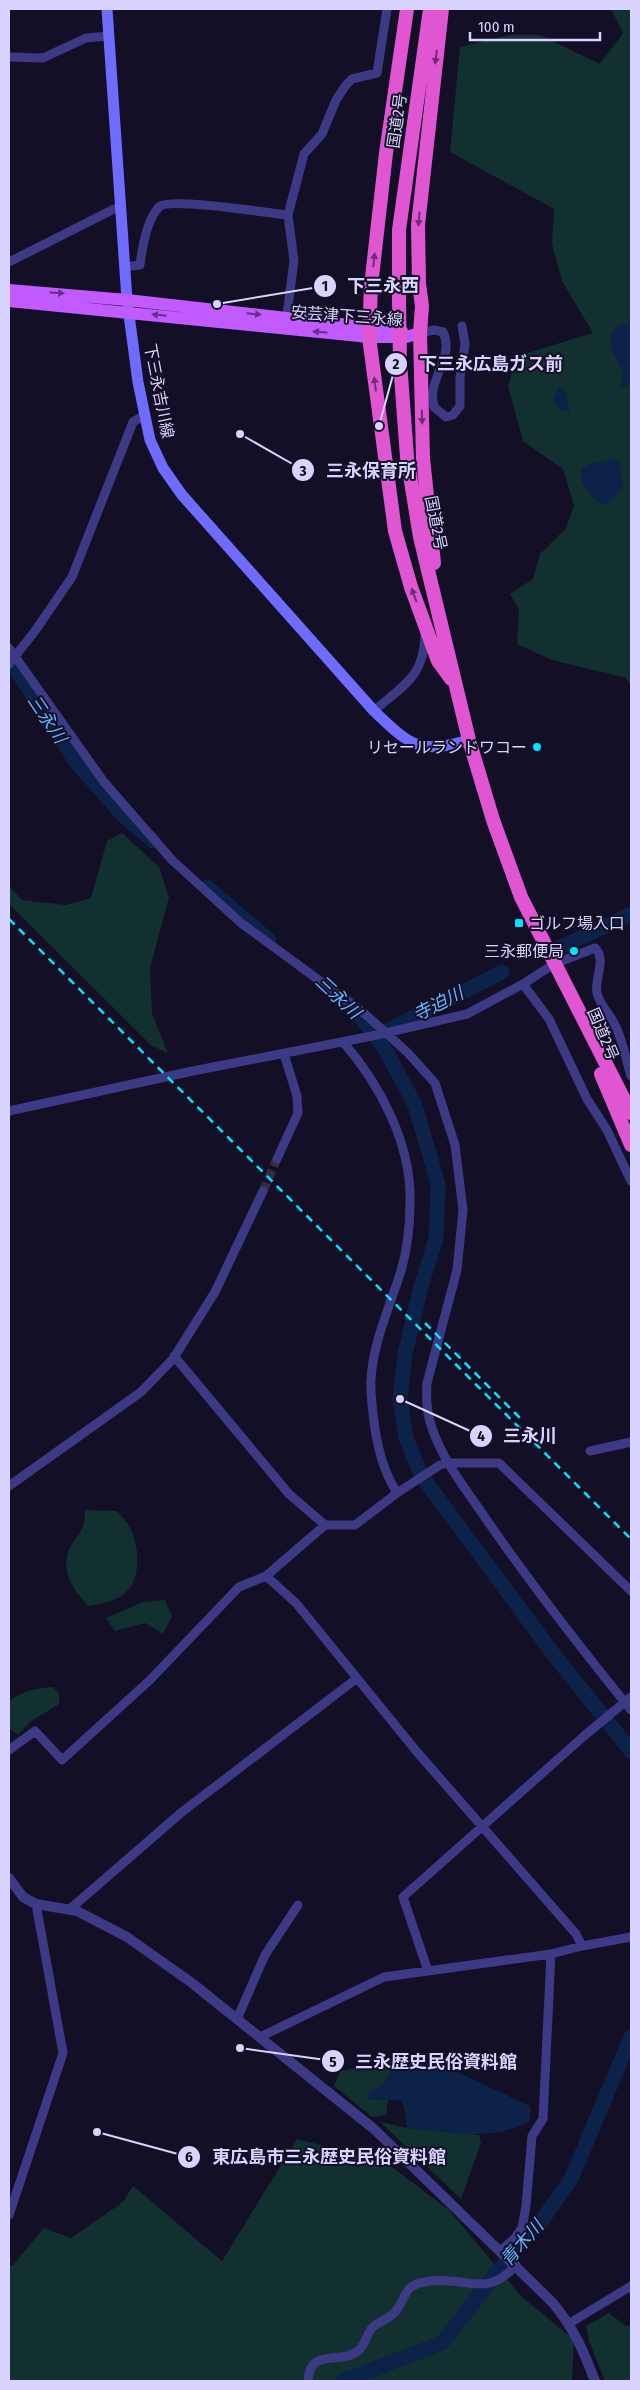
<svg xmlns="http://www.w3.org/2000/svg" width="640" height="2390" font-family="'Fira Sans Condensed','Noto Sans JP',sans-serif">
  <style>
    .green { fill: #12302f }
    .water { fill: #0c2248 }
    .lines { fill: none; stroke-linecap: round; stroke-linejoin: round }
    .river { stroke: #0c2248; stroke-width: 15 }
    .minor-tunnel { stroke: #312d47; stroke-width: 9; stroke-dasharray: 9 4.5; stroke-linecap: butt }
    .minor { stroke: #3d3a85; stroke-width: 9 }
    .tertiary { stroke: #3d3a85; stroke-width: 10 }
    .secondary { stroke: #6f6bff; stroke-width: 11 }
    .primary { stroke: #c25bff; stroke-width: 12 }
    .trunk { stroke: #e055d1; stroke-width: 14 }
    .rail { stroke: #00e5ff; stroke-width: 2.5; stroke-dasharray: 8 6; stroke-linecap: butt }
    .trunk-bridge { stroke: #e055d1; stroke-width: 14 }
    .oneway { fill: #6f2e73 }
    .oneway2 { fill: #623188 }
    .poi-dot { fill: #00e5ff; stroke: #130f26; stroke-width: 2 }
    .labels { text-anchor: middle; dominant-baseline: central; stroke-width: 4; stroke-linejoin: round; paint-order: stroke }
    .street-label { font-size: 16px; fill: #d9d4ff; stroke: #130f26 }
    .poi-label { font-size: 16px; fill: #d9d4ff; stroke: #130f26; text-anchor: end }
    .water-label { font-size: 18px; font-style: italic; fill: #62b6ff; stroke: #130f26 }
    .leader { fill: none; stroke: #d9d4ff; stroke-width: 2 }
    .callout-dot { fill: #d9d4ff; stroke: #130f26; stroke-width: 2 }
    .mark-label { font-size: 15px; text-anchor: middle; font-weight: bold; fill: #111 }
    .callout-label { font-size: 18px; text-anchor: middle; font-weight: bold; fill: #d9d4ff; stroke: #130f26; stroke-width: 4; stroke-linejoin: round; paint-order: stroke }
  </style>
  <rect width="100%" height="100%" fill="#130f26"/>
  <path class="green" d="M611,9H631V685L626,678L552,660L517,644L519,610L510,594L533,579L540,554L566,528L574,505L563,469L523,441L508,386L517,356L593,333L562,281L552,244L554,209L450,152L460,47L510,35H540L600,64L623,33Z
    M122,833L159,867L169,897L150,968L152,1014L168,1053L152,1046L9,904V886L22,900L66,905L91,898L107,841Z
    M85,1510L117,1511C122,1517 128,1523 131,1530C139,1546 141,1576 128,1590C119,1601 101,1604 88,1606C75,1591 61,1575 68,1553C74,1534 85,1536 85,1510Z
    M165,1600L172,1616L163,1634L145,1623L115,1631L106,1618L143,1602Z
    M53,1687L59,1693V1704L30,1722L18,1735L10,1729L9,1701C23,1691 36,1688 53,1687Z
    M395,2061L385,2084L369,2100H388L386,2115L372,2117L334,2086L340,2071Z
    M380,2122L407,2128L479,2135L481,2143L461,2199Z
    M297,2139L384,2161L449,2210L521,2296L574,2340L572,2381H9V2266H12L44,2228L71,2238L123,2202L133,2186L222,2261Z
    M609,2313L626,2326L631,2325V2381H605L589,2341L586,2326Z"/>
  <path class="water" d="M626,323L631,326V383L622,388L620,386L623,373C616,357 597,330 626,323Z
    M559,387H564L570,412L560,410L553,400Z
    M619,459L623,488L606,505L597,502L582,484L581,468L596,462Z
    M407,2056L444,2066L530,2106L531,2111L529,2122C490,2142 448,2132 407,2128L404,2106L400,2100H369V2093L385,2084L395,2061Z"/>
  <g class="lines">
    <path class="river" d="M9,663L17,671L76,762L123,815L153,841
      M207,887L269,940
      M559,948L631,914
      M344,1000L351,1005L385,1049L415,1105L438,1184L436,1239L421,1286L405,1354L400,1399L406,1438L421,1475L554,1655L631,1751
      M379,1035L502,972
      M343,2381L442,2343L521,2241L538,2226L571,2179L631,2037"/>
    <path class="minor-tunnel" d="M263,1191L277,1159"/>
    <path class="minor" d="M9,57L43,58L86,38L109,36
      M9,262L114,209L121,208
      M124,267L140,265C142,249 147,219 159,207C169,197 268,213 288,215
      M286,322L294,261L288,215L304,154L322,134L336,100L346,85L352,79L377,73L387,9
      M420,333L434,330L443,332C453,353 436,370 433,391C432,396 433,402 434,407L446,417L453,415L460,406V378L465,344L462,326
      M9,648L104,782L172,860L241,923L365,1014L407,1052L435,1083L455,1145L463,1210L457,1270L427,1383C426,1398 427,1415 432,1428C443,1461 465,1488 484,1516C530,1583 580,1647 631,1710
      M9,664L35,631L72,577L133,422L145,415
      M374,711C404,684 424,678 425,634
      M523,984L549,1019L587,1099L607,1130L631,1181
      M343,1042C380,1084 412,1145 410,1203C410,1225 407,1250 401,1271C390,1306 373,1342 371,1380C370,1396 373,1413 375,1429C379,1453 384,1472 397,1493
      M9,1111L188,1072L372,1036L467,1014L523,984L554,964L595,948C607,960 594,978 597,993C600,1006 611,1015 616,1027C623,1042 626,1060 631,1076
      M277,1159L298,1113L297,1096L284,1054
      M174,1356L289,1494L325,1525
      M590,1451L631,1442
      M9,1486L141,1392L173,1359L215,1292L263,1191
      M266,1576L296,1603L417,1752L576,1934L582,1946
      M9,1750L35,1731L62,1760L150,1680L239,1587L266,1576L325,1525H355L397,1493L440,1465L448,1463H499L631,1591
      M70,1909L182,1812L356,1679
      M428,1971L403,1897L584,1736L631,1697
      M237,2019L265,1955L298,1905
      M260,2037L384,1977L551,1954L582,1946L631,1937
      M9,2215L63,2053L36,1904
      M500,2251L514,2239L522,2228L526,2206L532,2136L543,2119L551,1954
      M570,2323L631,2286
      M308,2381C310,2345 342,2367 360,2349C366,2343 367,2332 374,2326C380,2321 391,2318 396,2311C409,2293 402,2285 430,2281C466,2276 487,2299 516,2265"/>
    <path class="tertiary" d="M9,1878L23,1897L36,1904L77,1911L127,1937L192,1983L374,2129L552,2302C574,2328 583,2350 595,2381"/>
    <path class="secondary" d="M107,9L127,300L138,382L150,440L163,468L182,495L374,711C410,745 418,755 469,740"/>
    <path class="primary" d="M9,290L127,300L402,331
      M9,301L369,337H406L420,333"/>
    <path class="trunk" d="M407,9L386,153L371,286L369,337L395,531L411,587L438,661L451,679
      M399,301V230L430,9
      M400,362L407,457L420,537L469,740L493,820L521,897L631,1113
      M434,563L423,458L420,333L422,306L419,284L418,225L442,9
      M601,1074L631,1145"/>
    <path class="rail" d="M9,919L631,1539
      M425,1323L522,1420"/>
    <path class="trunk-bridge" d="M399,301L400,362"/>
  </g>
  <defs><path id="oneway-solid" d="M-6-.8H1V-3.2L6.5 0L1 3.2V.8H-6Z" transform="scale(1.25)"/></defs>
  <g class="oneway">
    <use href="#oneway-solid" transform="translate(436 57) rotate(97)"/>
    <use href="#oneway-solid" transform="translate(419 219) rotate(95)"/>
    <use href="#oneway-solid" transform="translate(374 260) rotate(-84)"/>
    <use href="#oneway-solid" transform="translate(375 384) rotate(-97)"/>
    <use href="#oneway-solid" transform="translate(422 417) rotate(89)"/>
    <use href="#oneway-solid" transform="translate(414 595) rotate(-110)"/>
  </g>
  <g class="oneway2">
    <use href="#oneway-solid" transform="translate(57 293) rotate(4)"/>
    <use href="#oneway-solid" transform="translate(254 314) rotate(6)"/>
    <use href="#oneway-solid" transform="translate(159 315) rotate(-174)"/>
    <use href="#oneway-solid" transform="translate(320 332) rotate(-174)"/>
  </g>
  <g class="poi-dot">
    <circle cx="537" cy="747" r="5"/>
    <rect x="514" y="918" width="10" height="10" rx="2.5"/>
    <circle cx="574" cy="951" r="5"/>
  </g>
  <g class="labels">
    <g class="street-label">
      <text transform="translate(397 121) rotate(-82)">国道2号</text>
      <text transform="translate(347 316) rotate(4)">安芸津下三永線</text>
      <text transform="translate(159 391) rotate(79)">下三永吉川線</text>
      <text transform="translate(436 523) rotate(79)">国道2号</text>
      <text transform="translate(603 1034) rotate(67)">国道2号</text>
    </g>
    <g class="poi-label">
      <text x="527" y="747">リセールランドワコー</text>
      <text x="529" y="923" text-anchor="start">ゴルフ場入口</text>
      <text x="564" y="951">三永郵便局</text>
    </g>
    <g class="water-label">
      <text transform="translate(47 719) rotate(56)">三永川</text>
      <text transform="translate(338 997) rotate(43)">三永川</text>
      <text transform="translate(438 1004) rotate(-27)">寺迫川</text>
      <text transform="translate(522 2243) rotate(-49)">青木川</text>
    </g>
  </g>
  <path class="leader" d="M217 304L325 286M379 426L396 364M240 434L303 470M400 1399L481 1436M240 2048L333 2061M97 2132L189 2157"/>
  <g class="callout-dot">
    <circle cx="217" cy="304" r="5"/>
    <circle cx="379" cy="426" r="5"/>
    <circle cx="240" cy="434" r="5"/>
    <circle cx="400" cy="1399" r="5"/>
    <circle cx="240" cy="2048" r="5"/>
    <circle cx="97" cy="2132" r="5"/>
    <circle cx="325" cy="286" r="12"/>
    <circle cx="396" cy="364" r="12"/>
    <circle cx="303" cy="470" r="12"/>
    <circle cx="481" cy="1436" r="12"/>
    <circle cx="333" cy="2061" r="12"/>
    <circle cx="189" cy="2157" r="12"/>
  </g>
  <g class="mark-label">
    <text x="325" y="291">1</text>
    <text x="396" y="369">2</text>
    <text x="303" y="476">3</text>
    <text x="481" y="1441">4</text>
    <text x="333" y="2067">5</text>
    <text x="189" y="2162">6</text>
  </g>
  <g class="callout-label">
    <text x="383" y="292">下三永西</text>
    <text x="491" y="370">下三永広島ガス前</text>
    <text x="371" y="477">三永保育所</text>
    <text x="530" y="1442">三永川</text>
    <text x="436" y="2068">三永歴史民俗資料館</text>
    <text x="329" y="2163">東広島市三永歴史民俗資料館</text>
  </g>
  <rect width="640" height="2390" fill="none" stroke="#d9d4ff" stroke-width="20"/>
  <path d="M470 32v8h130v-8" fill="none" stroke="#d9d4ff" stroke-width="2.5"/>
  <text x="478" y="32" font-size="15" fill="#d9d4ff" stroke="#130f26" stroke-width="4" paint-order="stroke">100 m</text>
</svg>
